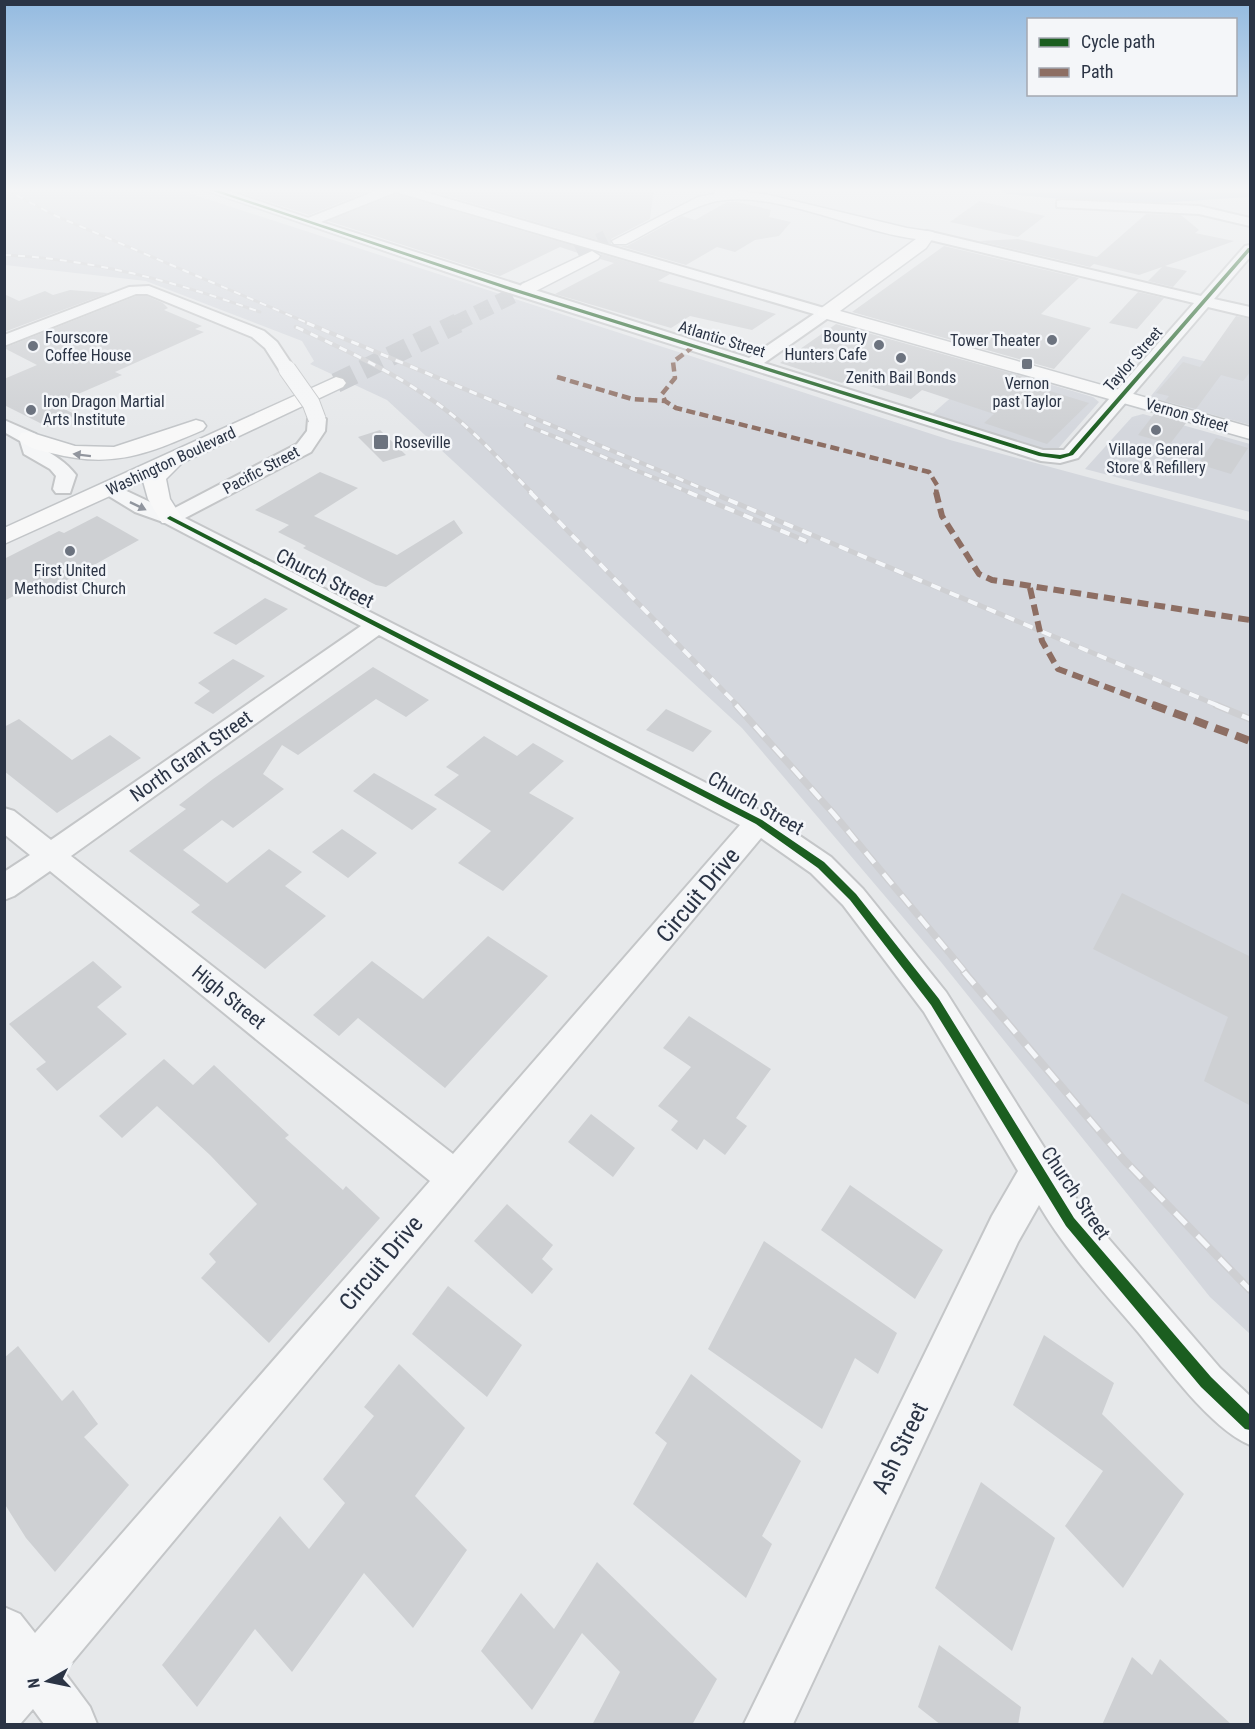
<svg xmlns="http://www.w3.org/2000/svg" width="1255" height="1729" font-family="'Roboto Condensed',sans-serif">
  <style>
    .built { fill: #d4d7dd }
    .green { fill: #d6ded6 }
    .lines { fill: none; stroke-linecap: round; stroke-linejoin: round }
    .river { fill: #b4c4d5; fill-rule: evenodd }
    .building { fill: #ced0d3 }
    .major-tunnel-far1 { stroke: #c1c4c9; stroke-width: 16; stroke-dasharray: 16 8; stroke-linecap: butt }
    .major-tunnel { stroke: #c1c4c9; stroke-width: 20; stroke-dasharray: 20 10; stroke-linecap: butt }
    .minor-casing { stroke: #c4c6c8; stroke-width: 4 }
    .major-casing { stroke: #c2c5c8; stroke-width: 3 }
    .minor { fill: #f5f6f7; fill-rule: evenodd }
    .major { fill: #f8f8f8; fill-rule: evenodd }
    .rail-far4-casing { stroke: #cecfd2; stroke-width: 3 }
    .rail-far3-casing { stroke: #cecfd2; stroke-width: 4.5 }
    .rail-far2-casing { stroke: #cecfd2; stroke-width: 5 }
    .rail-far1-casing { stroke: #cecfd2; stroke-width: 7 }
    .rail-casing { stroke: #cecfd2; stroke-width: 8 }
    .rail-far4 { stroke: #f4f6f9; stroke-width: 2; stroke-dasharray: 7; stroke-linecap: butt }
    .rail-far3 { stroke: #f4f6f9; stroke-width: 3; stroke-dasharray: 8; stroke-linecap: butt }
    .rail-far2 { stroke: #f4f6f9; stroke-width: 4; stroke-dasharray: 10; stroke-linecap: butt }
    .rail-far1 { stroke: #f4f6f9; stroke-width: 4.5; stroke-dasharray: 14; stroke-linecap: butt }
    .rail { stroke: #f4f6f9; stroke-width: 5; stroke-dasharray: 16; stroke-linecap: butt }
    .minor-bridge-casing { stroke: #c4c6c8; stroke-width: 19; stroke-linecap: butt }
    .minor-bridge { stroke: #f5f6f7; stroke-width: 17 }
    .quiet-far2 { stroke: #8d6e63; stroke-width: 4.5; stroke-dasharray: 9 4.5; stroke-linecap: butt }
    .quiet-far1 { stroke: #8d6e63; stroke-width: 6; stroke-dasharray: 11 6; stroke-linecap: butt }
    .quiet { stroke: #8d6e63; stroke-width: 8; stroke-dasharray: 14 8; stroke-linecap: butt }
    .cycleway-casing { stroke: #f4f6f9; stroke-width: 4 }
    .cycleway { fill: #1b5e20; fill-rule: evenodd }
    .oneway { fill: #92969e }
    .oneway2 { fill: #90959e }
    .poi-dot { fill: #6c737f; stroke: #f4f6f9; stroke-width: 2 }
    .labels { text-anchor: middle; dominant-baseline: central; stroke-width: 5; stroke-linejoin: round; paint-order: stroke }
    .far-poi-label { font-size: 16px; fill: #2b3445; stroke: #f4f6f9 }
    .far-street-label { font-size: 16px; fill: #2b3445; stroke: #f4f6f9 }
    .street-label { font-size: 20px; fill: #2b3445; stroke: #f4f6f9 }
    .near-street-label { font-size: 24px; fill: #2b3445; stroke: #f4f6f9 }
  </style>
  <rect width="100%" height="100%" fill="#e6e8ea"/>
  <path class="built" d="M4,188H173L950,440L1250,521V1334L1210,1297L941,962L742,728L387,400L310,364L314,361L302,341L146,281L5,265Z
    M1183,356L1250,372V425L1153,398L1151,396Z
    M987,366L1093,397L1099,402L1055,452L931,415Z
    M1143,414L1250,444V512L1085,469L1132,417Z"/>
  <path class="green" d="M1052,188H1226L1155,195Z"/>
  <g class="lines">
    <path class="river" d="M997,188H1078L1125,193L1250,188V197L1125,205L1007,194Z"/>
  </g>
  <path class="building" d="M240,188H376L309,215L239,192Z
    M421,188H654L650,219L611,239V244Z
    M396,194L588,250L581,254L560,247L500,276L328,221Z
    M979,201L1045,216L1018,237L950,222Z
    M727,202H737L771,210L769,217L791,222L779,236L755,240L735,252L717,247L686,265L620,246H627L682,216L695,220Z
    M1146,214L1181,215L1199,230L1195,233L1234,241L1165,266L1187,271L1173,287L1148,281L1162,267L1139,275L1094,264L1090,267L979,241L1018,239L1097,257Z
    M944,246L1079,278L1041,314L1091,328L1054,369L852,312Z
    M601,254L670,274L658,281L776,314L752,330L690,316L671,328L555,294L614,263L600,259Z
    M70,290L108,293L4,332V294L19,301L45,291L53,295Z
    M1138,292L1164,298L1137,329L1109,323Z
    M136,296H147L163,303L168,308L164,310L202,326L195,329L204,332L115,372L122,375L55,404L76,415L48,427L4,405V379L37,365L4,348Z
    M1236,316L1251,319V371L1243,381L1221,375L1196,409L1165,401L1169,396L1156,393L1183,362L1200,367Z
    M836,324L1042,382L1037,387L1089,403L1047,444L984,423L994,414L922,390L911,399L847,379L842,383L780,363Z
    M1154,414L1186,423L1170,444L1138,435Z
    M380,430L406,455L383,462L358,437Z
    M1216,438L1248,448L1231,474L1198,464Z
    M320,472L358,488L314,516L397,555L454,520L463,533L386,587L376,585L303,548L306,546L278,532L289,525L255,510Z
    M97,516L139,540L40,595L29,588L4,601V559L59,531L64,533Z
    M265,598L288,609L236,645L213,633Z
    M233,659L265,676L213,714L194,703L210,691L198,683Z
    M373,667L429,700L406,717L376,699L298,755L282,745L263,774L284,789L233,828L222,820L183,850L227,883L269,849L302,872L285,886L326,916L265,969L191,912L200,905L129,851L186,809L179,805L213,779Z
    M666,709L712,731L693,752L646,730Z
    M19,719L72,760L110,735L141,758L57,813L4,771V727Z
    M484,736L517,756L533,743L564,761L529,793L574,818L503,891L458,863L491,831L434,795L459,775L446,767Z
    M374,773L437,809L412,830L353,791Z
    M342,829L377,853L348,878L312,852Z
    M1122,893L1251,957V1106L1204,1081L1228,1017L1093,949Z
    M488,936L548,976L445,1088L358,1018L339,1036L313,1015L372,961L423,999Z
    M93,961L122,987L97,1007L127,1034L57,1091L36,1069L46,1062L9,1024Z
    M689,1016L771,1069L736,1118L747,1126L725,1155L704,1139L697,1150L671,1130L678,1121L658,1106L691,1067L663,1048Z
    M164,1059L193,1085L214,1065L289,1135L285,1138L343,1190L346,1186L380,1218L269,1343L201,1278L216,1262L209,1254L257,1204L210,1155L157,1106L122,1138L99,1116Z
    M591,1114L635,1148L613,1177L568,1142Z
    M850,1185L943,1250L915,1299L821,1230Z
    M507,1204L553,1245L542,1259L553,1269L532,1294L474,1241Z
    M764,1241L897,1333L878,1374L855,1358L822,1429L708,1349Z
    M448,1286L522,1345L487,1397L412,1334Z
    M1044,1335L1114,1383L1102,1414L1184,1494L1123,1588L1065,1526L1103,1471L1013,1405Z
    M18,1346L62,1401L73,1390L98,1424L84,1437L129,1485L55,1572L26,1538L4,1503V1358Z
    M399,1364L465,1428L415,1496L467,1550L413,1628L364,1573L292,1672L255,1629L197,1707L162,1665L280,1516L309,1549L345,1503L323,1479L374,1416L364,1407Z
    M691,1374L801,1461L762,1536L772,1544L746,1598L633,1504L667,1443L655,1433Z
    M981,1482L1055,1538L1012,1651L935,1588Z
    M597,1562L717,1679L692,1725H592L620,1672L582,1633L532,1710L481,1651L521,1593L554,1629Z
    M939,1645L1021,1707L1018,1725H941L918,1707Z
    M1132,1657L1152,1675L1160,1659L1232,1725H1102Z"/>
  <g class="lines">
    <path class="major-tunnel-far1" d="M577,252L606,238
      M455,324L528,288"/>
    <path class="major-tunnel" d="M336,383L458,323"/>
    <defs>
      <path id="minor" d="M200,188H220L308,218L383,188H411L831,310L834,313L831,316L764,363L1043,450H1064L1194,303L922,238V232L927,231L1201,296L1245,246L1250,245V257L1214,299L1250,307V317L1208,307L1078,458L1060,463L1041,461L503,291ZM396,192L814,314L749,358L321,222Z
        M1062,200L1199,206L1250,218V226L1199,214L1057,207V201Z
        M149,286L264,331L277,342L295,369L293,373H281L265,348L252,337L147,294H136L4,346V335L129,287Z
        M317,414L326,419L325,431L311,452L185,518L769,815L831,857L863,889L946,992L1083,1209L1220,1368L1250,1396V1445C1210,1428 1166,1366 1138,1332C1103,1291 1066,1251 1039,1205L1018,1242L793,1724H744L992,1216L1018,1171L924,1012L843,905L811,873L761,838L64,1672L90,1707L97,1724H44L33,1709L21,1723L4,1724V1607L20,1614L35,1633L430,1181L50,871L14,896L4,900V872L30,855L4,834V808L14,811L51,840L361,626L163,522L135,512L99,490L102,486H116L169,511L297,444L307,431L308,419ZM379,635L740,825L453,1154L71,856Z
        M4,420L36,434L40,447C54,455 66,462 76,475L70,493H56L53,489L56,476L50,469L24,454L20,441L4,432Z"/>
      <path id="major" d="M717,188L769,195L907,228L933,232L935,235L926,248L840,311L1250,427V439L820,317L817,313L820,309L916,239C855,232 767,186 709,203C680,212 652,231 626,244H614L612,241L698,197L714,194Z
        M592,251L600,256L598,259L534,292H522L519,288L522,284Z
        M336,377L343,379L346,383L343,387L182,463L166,479L170,499L182,518L178,523H162L148,499L143,481L4,544V528Z
        M196,420L203,422L206,426L203,430C147,454 113,469 51,453C41,451 24,447 18,438L21,433L29,432L75,446L114,447Z"/>
    </defs>
    <use href="#minor" class="minor-casing"/>
    <use href="#major" class="major-casing"/>
    <use href="#minor" class="minor"/>
    <use href="#major" class="major"/>
    <defs>
      <path id="rail-far4" d="M4,189L56,216L310,324
        M4,255C94,259 176,282 260,312"/>
      <path id="rail-far3" d="M307,323L713,493
        M296,327C352,353 409,379 456,418C484,441 507,468 532,493
        M526,425L691,493"/>
      <path id="rail-far2" d="M530,492L738,706
        M688,492L806,541
        M710,492L1219,706"/>
      <path id="rail-far1" d="M736,705L833,813L966,973
        M1216,705L1250,719"/>
      <path id="rail" d="M964,972L1124,1160L1250,1290"/>
    </defs>
    <use href="#rail-far4" class="rail-far4-casing"/>
    <use href="#rail-far3" class="rail-far3-casing"/>
    <use href="#rail-far2" class="rail-far2-casing"/>
    <use href="#rail-far1" class="rail-far1-casing"/>
    <use href="#rail" class="rail-casing"/>
    <use href="#rail-far4" class="rail-far4"/>
    <use href="#rail-far3" class="rail-far3"/>
    <use href="#rail-far2" class="rail-far2"/>
    <use href="#rail-far1" class="rail-far1"/>
    <use href="#rail" class="rail"/>
    <defs>
      <path id="minor-bridge" d="M287,369L311,403L317,419"/>
    </defs>
    <use href="#minor-bridge" class="minor-bridge-casing"/>
    <use href="#minor-bridge" class="minor-bridge"/>
    <path class="quiet-far2" d="M694,346L673,362L675,378L662,394L665,401L676,408L929,472L937,485L936,493
      M557,377L632,399L665,401"/>
    <path class="quiet-far1" d="M936,492L942,516L979,574L992,580L1250,620
      M1030,588L1042,641L1058,669L1157,706"/>
    <path class="quiet" d="M1153,705L1250,741"/>
    <defs>
      <path id="cycleway" d="M204,188H211L510,287L1042,453L1060,455L1069,453L1248,248H1250V251L1073,455L1060,459L1039,456L506,289Z
        M170,516L762,820L824,862L856,894L939,999L1074,1218L1211,1377L1250,1415V1430L1245,1429L1201,1387L1066,1226L931,1005L850,900L818,868L756,824L168,519L167,518Z"/>
    </defs>
    <use href="#cycleway" class="cycleway-casing"/>
    <use href="#cycleway" class="cycleway"/>
  </g>
  <defs><path id="oneway-solid" d="M-6-.8H1V-3.2L6.5 0L1 3.2V.8H-6Z" transform="scale(1.5)"/></defs>
  <use class="oneway" href="#oneway-solid" transform="translate(82 455) rotate(-173)"/>
  <use class="oneway2" href="#oneway-solid" transform="translate(138 506) rotate(26)"/>
  <linearGradient id="sky" x2="0" y2="1"><stop stop-color="#93bae0"/><stop offset="0.44" stop-color="#f4f5f6"/><stop offset="1" stop-color="#f4f5f6" stop-opacity="0"/></linearGradient>
  <rect width="1255" height="431" fill="url(#sky)"/>
  <g class="poi-dot">
    <circle cx="1052" cy="340" r="6"/>
    <circle cx="879" cy="345" r="6"/>
    <circle cx="33" cy="346" r="6"/>
    <circle cx="901" cy="358" r="6"/>
    <rect x="1021" y="358" width="12" height="12" rx="3"/>
    <circle cx="31" cy="410" r="6"/>
    <circle cx="1156" cy="430" r="6"/>
    <rect x="373" y="434" width="16" height="16" rx="3"/>
    <circle cx="70" cy="551" r="6"/>
  </g>
  <g class="labels">
    <g class="far-poi-label">
      <text x="867" y="336" text-anchor="end">Bounty<tspan x="867" dy="18">Hunters Cafe</tspan></text>
      <text x="45" y="337" text-anchor="start">Fourscore<tspan x="45" dy="18">Coffee House</tspan></text>
      <text x="1040" y="340" text-anchor="end">Tower Theater</text>
      <text x="901" y="377">Zenith Bail Bonds</text>
      <text x="1027" y="383">Vernon<tspan x="1027" dy="18">past Taylor</tspan></text>
      <text x="43" y="401" text-anchor="start">Iron Dragon Martial<tspan x="43" dy="18">Arts Institute</tspan></text>
      <text x="394" y="442" text-anchor="start">Roseville</text>
      <text x="1156" y="449">Village General<tspan x="1156" dy="18">Store &amp; Refillery</tspan></text>
      <text x="70" y="570">First United<tspan x="70" dy="18">Methodist Church</tspan></text>
    </g>
    <g class="far-street-label">
      <text transform="translate(722 339) rotate(17)">Atlantic Street</text>
      <text transform="translate(1133 359) rotate(-49)">Taylor Street</text>
      <text transform="translate(1187 415) rotate(16)">Vernon Street</text>
      <text transform="translate(171 461) rotate(-25)">Washington Boulevard</text>
      <text transform="translate(261 470) rotate(-28)">Pacific Street</text>
    </g>
    <g class="street-label">
      <text transform="translate(325 578) rotate(27)">Church Street</text>
      <text transform="translate(191 756) rotate(-35)">North Grant Street</text>
      <text transform="translate(756 803) rotate(30)">Church Street</text>
      <text transform="translate(229 997) rotate(39)">High Street</text>
      <text transform="translate(1076 1193) rotate(56)">Church Street</text>
    </g>
    <g class="near-street-label">
      <text transform="translate(698 895) rotate(-50)">Circuit Drive</text>
      <text transform="translate(381 1263) rotate(-50)">Circuit Drive</text>
      <text transform="translate(900 1448) rotate(-64)">Ash Street</text>
    </g>
  </g>
  <rect width="1255" height="1729" fill="none" stroke="#2b3445" stroke-width="12"/>
  <rect x="1027" y="18" width="210" height="78" fill="#f4f6f9" stroke="#a4a8b1" stroke-width="1.5"/>
  <rect x="1039" y="38" width="30" height="9" fill="#1b5e20" stroke="#a4a8b1" stroke-width="1.5"/>
  <text x="1081" y="48" font-size="18" fill="#2b3445">Cycle path</text>
  <rect x="1039" y="68" width="30" height="9" fill="#8d6e63" stroke="#a4a8b1" stroke-width="1.5"/>
  <text x="1081" y="78" font-size="18" fill="#2b3445">Path</text>
  <g transform="translate(48 1681) rotate(261)" stroke="#f4f6f9" stroke-width="4.5" paint-order="stroke">
  <path d="M0-4.5L10 22L0 15L-10 22Z" fill="#2b3445"/>
  <text y="-9" font-size="16" font-weight="bold" text-anchor="middle" fill="#2b3445">N</text>
  </g>
</svg>
